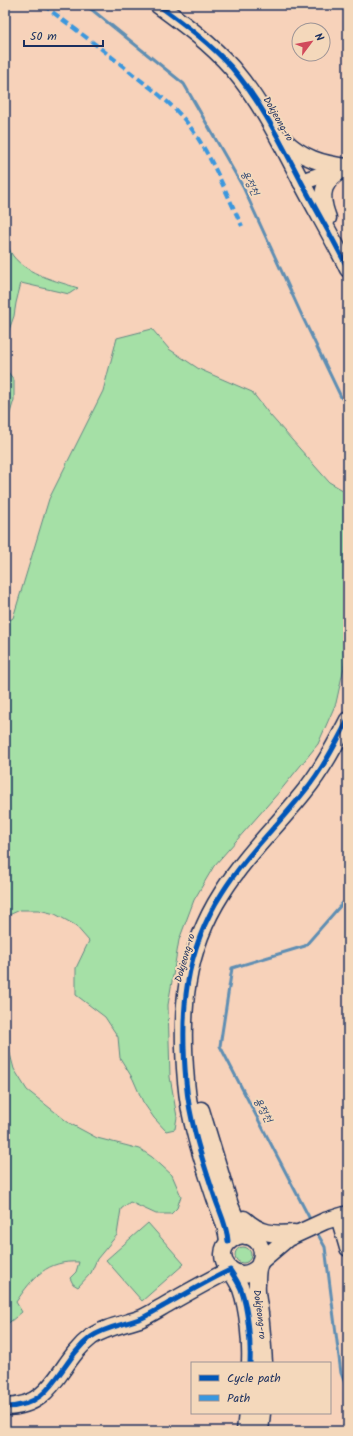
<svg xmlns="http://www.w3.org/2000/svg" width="353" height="1436" font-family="Kalam,'Poor Story',sans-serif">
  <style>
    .green { fill: #a5e0a6; stroke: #608882 }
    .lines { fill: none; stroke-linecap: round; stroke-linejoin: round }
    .stream { stroke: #5e8eb3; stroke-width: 3 }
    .minor-casing { stroke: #1b2f5e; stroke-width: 19 }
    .minor { stroke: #f4d8bb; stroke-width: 16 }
    .quiet { stroke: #3a97de; stroke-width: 4; stroke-dasharray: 8 4; stroke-linecap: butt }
    .cycleway-casing { stroke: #f4d8bb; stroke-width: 8 }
    .cycleway { stroke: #0057b8; stroke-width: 5 }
    .labels { text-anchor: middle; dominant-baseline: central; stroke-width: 4; stroke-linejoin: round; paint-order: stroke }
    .street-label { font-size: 10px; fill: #1b2f5e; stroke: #f4d8bb }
    .water-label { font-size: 11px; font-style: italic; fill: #2c4773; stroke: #f4d8bb }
  </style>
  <rect width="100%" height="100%" fill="#f7d2ba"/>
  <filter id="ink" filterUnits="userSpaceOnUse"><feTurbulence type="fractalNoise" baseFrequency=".025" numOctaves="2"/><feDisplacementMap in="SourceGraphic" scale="8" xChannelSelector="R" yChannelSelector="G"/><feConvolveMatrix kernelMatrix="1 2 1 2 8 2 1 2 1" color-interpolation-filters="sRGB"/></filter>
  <g filter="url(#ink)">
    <path class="green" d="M5,239C8,245 10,252 13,256C28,275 57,281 78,288L69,294L21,283L16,303L14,316L5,341Z
      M152,329L169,349L199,369L252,392L270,415L329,482L348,493V649L336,703L318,744L280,791L214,866L194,900L179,940L168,1005L170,1077L177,1117L175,1129L166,1131L154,1118L143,1102L133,1079L120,1058L118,1037L105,1017L76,995V968L89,941L75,925L55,914L39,910H20L9,915L5,924V623L13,618L49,499L103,391L117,338Z
      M5,368L14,380V400L5,429Z
      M5,1035L14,1069L27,1090L69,1123L97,1138L140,1149L152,1157L172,1175L181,1196L177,1208L171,1214H156L130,1202L121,1209L117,1235L97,1259L91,1273L78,1287L73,1284L70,1278L76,1272L79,1262C47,1260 33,1277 16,1302L22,1312L5,1326Z
      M148,1223L184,1264L142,1301L106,1260Z
      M235 1255a8 8 0 1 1 16 0a8 8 0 1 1-16 0Z"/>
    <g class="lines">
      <path class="stream" d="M86,5L184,84L243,187L303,318L341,397L348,406
        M312,1223L220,1046L232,968L305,946L348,897
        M316,1231L325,1247L341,1373L348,1391"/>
      <defs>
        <g id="minor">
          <path d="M158,5C184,24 211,44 232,68C262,103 281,143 302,183C317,212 334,240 348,269"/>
          <path d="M284,140C302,158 322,164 347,167"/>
          <path d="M301,182L339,169"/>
          <path d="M328,218C318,192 323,180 347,167"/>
          <path d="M201,1110L230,1205L235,1217L246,1236"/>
          <path d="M339,1217L348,1248"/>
          <path d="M244,1219C260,1234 274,1235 294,1233"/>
          <path d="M228,1241C227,1225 219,1211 214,1195C202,1159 189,1120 186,1081C180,1013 184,952 222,893C245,856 277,826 304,792C322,770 335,745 348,720"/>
          <path d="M261,1261L288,1238L325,1221L348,1214"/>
          <path id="s1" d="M259,1266C237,1289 209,1256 231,1240C236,1236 242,1234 248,1236C254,1238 259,1242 261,1248C264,1256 260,1261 258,1269C257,1274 257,1279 257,1284C256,1294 259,1304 260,1314C262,1330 263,1347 264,1363"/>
          <path d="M5,1407C55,1407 58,1362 91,1337C105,1327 126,1324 142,1318C151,1314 160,1308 169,1303C189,1292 209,1280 230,1270C234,1276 238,1282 241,1289C248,1309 251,1342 250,1363"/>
          <path d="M245,1431L247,1413"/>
          <path d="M260,1431L262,1413"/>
        </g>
      </defs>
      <use href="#minor" class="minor-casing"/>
      <use href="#minor" class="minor"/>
      <path class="quiet" d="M43,5C74,28 105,51 135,76C155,91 176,107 191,128C212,157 226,193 242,226"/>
      <defs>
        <path id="cycleway" d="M158,5C184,24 211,44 232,68C262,103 281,143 302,183C317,212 334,240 348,269
          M228,1241C227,1225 219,1211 214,1195C202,1159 189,1120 186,1081C180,1013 184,952 222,893C245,856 277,826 304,792C322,770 335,745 348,720
          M5,1407C55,1407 58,1362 91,1337C105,1327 126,1324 142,1318C151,1314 160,1308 169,1303C189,1292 209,1280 230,1270C234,1276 238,1282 241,1289C248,1309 251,1342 250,1363"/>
      </defs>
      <use href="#cycleway" class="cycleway-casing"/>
      <use href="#cycleway" class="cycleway"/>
    </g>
  </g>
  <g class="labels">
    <g class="street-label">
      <text transform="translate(278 119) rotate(60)">Dokjeong-ro</text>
      <text transform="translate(185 958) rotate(-74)">Dokjeong-ro</text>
      <text stroke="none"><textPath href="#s1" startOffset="170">Dokjeong-ro</textPath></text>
    </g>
    <g class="water-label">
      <text transform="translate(250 183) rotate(63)">용정천</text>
      <text transform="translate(263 1110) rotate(62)">용정천</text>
    </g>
  </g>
  <rect width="353" height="1436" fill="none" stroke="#f4d8bb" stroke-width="20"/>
  <rect x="10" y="10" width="333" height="1416" fill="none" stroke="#1b2f5e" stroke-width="1.5" filter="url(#ink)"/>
  <rect x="191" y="1362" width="140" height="52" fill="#f4d8bb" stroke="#9d9496"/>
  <rect x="199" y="1375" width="20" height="6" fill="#0057b8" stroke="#9d9496"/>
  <text x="227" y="1382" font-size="12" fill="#1b2f5e">Cycle path</text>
  <rect x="199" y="1395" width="20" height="6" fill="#3a97de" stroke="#9d9496"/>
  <text x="227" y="1402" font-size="12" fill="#1b2f5e">Path</text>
  <g transform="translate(311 42) rotate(58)"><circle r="19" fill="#f4d8bb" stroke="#9d9496"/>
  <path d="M0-3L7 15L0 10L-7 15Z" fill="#d1495b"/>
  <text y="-6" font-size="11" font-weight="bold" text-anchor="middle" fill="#1b2f5e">N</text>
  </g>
  <path d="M24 40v6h79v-6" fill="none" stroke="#1b2f5e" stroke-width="2"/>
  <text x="30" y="40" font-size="12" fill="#1b2f5e" stroke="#f4d8bb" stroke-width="3" paint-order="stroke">50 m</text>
</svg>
